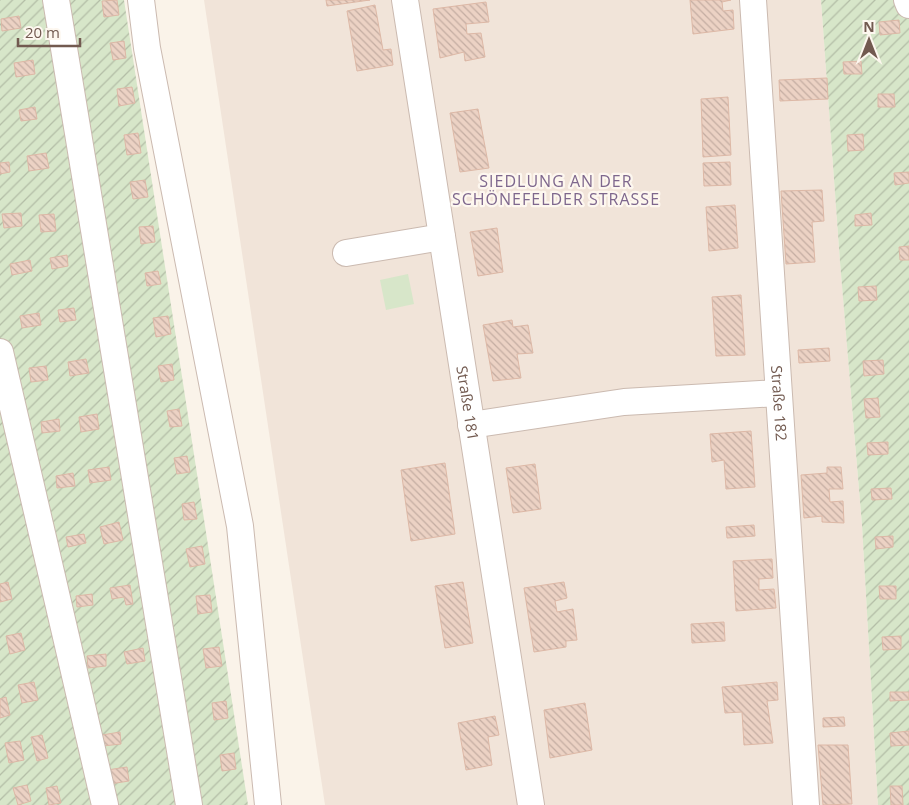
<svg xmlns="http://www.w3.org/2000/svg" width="909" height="805" font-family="'Open Sans',sans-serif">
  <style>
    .residential { fill: #f1e4d9 }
    .garden { fill: url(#garden-furrows) }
    .pitch { fill: #d7e6c9 }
    .building { fill: url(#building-back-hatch); stroke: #ddb8a6 }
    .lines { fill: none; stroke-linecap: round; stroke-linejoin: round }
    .minor-casing { stroke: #cbbab0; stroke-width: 28 }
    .minor { stroke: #fff; stroke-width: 26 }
    .labels { text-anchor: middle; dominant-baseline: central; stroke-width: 4.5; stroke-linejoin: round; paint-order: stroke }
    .street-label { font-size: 15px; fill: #725a50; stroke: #fdf7ef }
    .neighbourhood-label { font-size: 16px; letter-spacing: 1px; fill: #7e678d; stroke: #fdf7ef }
  </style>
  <defs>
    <pattern id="garden-furrows" width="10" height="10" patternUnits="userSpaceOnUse" patternTransform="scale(1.25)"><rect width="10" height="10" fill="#d7e6c9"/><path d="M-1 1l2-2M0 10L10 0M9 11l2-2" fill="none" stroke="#b3bda6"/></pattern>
    <pattern id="building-back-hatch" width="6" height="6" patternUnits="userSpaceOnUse" patternTransform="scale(1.25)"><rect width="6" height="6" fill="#ecd2c4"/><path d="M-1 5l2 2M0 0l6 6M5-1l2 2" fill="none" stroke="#c4ada2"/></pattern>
  </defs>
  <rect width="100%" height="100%" fill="#faf3e9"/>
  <path class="residential" d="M204,0H821L840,262L862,525L878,805H325Z"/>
  <path class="garden" d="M0,0H124L248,805H0Z
    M821,0H909V805H878L862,525L840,262Z"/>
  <path class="pitch" d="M408,274L414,304L386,310L380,280Z"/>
  <path class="building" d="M117,0L119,15L104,17L102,1Z
    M326,0H370L327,6Z
    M690,0H731L722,2L723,11L733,10L734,29L693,34Z
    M486,2L489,22L466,24L467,34L481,33L485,57L465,61L464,52L440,58L433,9Z
    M375,5L383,50L391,49L393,65L357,71L347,11Z
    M19,16L21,28L2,31L1,19Z
    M899,20L900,33L880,35L879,22Z
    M124,41L126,58L113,60L110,43Z
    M33,60L35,74L16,77L14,63Z
    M861,61L862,74H844L843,62Z
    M827,78L828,99L780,101L779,80Z
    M132,87L135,103L119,106L117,89Z
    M878,94H894L895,107H878Z
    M728,97L731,155L703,157L701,99Z
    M35,107L37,119L21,121L19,110Z
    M478,109L489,168L460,172L450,113Z
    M138,133L141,153L127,155L124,135Z
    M863,134L864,150L848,151L847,135Z
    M46,153L49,168L29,171L27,156Z
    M9,162L10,172L0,174V163Z
    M730,162L731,185L704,186L703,163Z
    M909,172V183L895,185L894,173Z
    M145,180L148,197L133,199L130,182Z
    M822,190L824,221L812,222L815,262L786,264L781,191Z
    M735,205L738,248L709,251L706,207Z
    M21,213L22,226L4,228L2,214Z
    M871,213L872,225L855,226V215Z
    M54,214L56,231L41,232L39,215Z
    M153,226L155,242L141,244L139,227Z
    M497,228L503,272L478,276L470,232Z
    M909,246V260H900L899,247Z
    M67,255L68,266L52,269L50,258Z
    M30,260L32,271L12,275L10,264Z
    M158,271L161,284L147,286L145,273Z
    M876,286L877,300L859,301L858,287Z
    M741,295L745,355L716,356L712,297Z
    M74,308L76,320L60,322L58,310Z
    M39,313L41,325L22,328L20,316Z
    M168,316L171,334L156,337L153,318Z
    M512,320L513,327L528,325L533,353L517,354L521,378L493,381L483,325Z
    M829,348L830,361L799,363L798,350Z
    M86,359L89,373L70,376L68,362Z
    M883,360L884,374L864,376L863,361Z
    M172,364L174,380L161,382L158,366Z
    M46,366L48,380L31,382L29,368Z
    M878,398L880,417L866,418L864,399Z
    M179,409L182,426L170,427L167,411Z
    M97,414L99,429L81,432L79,417Z
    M59,419L60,431L42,433L41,422Z
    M751,431L755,487L726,489L724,460L712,462L710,434Z
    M888,442V454L868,455L867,443Z
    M187,456L190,472L177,474L174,458Z
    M445,463L455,534L411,541L401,470Z
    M535,464L541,509L513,513L506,468Z
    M109,467L111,480L90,483L88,470Z
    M827,467H841L843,489H829L830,502L843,501L844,523L822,522V516L804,518L801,475L827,473Z
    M73,473L75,486L57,488L56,476Z
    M891,488L892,499L872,500L871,489Z
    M194,502L197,519L184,520L182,504Z
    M119,522L123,540L104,544L100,527Z
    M754,525L755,536L727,538L726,527Z
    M84,534L86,543L68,547L66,537Z
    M893,536V547L876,549L875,537Z
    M202,546L205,564L190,567L186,549Z
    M772,559L773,578L759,579V590L774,589L776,608L736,611L733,561Z
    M8,582L12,599L0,602V584Z
    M463,582L473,643L445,648L435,586Z
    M564,582L567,598L555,601L557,612L573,609L577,640L566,641V647L534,652L524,588Z
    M130,585L133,604L126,605L124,597L112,599L110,588Z
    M879,586H896V599H880Z
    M92,594L93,605L77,607L76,596Z
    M210,595L212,612L198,614L196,596Z
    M724,622L725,641L692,643L691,624Z
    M21,633L25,650L10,654L6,636Z
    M901,636V649L883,650L882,637Z
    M219,647L222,666L206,668L203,649Z
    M143,648L145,661L127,664L124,652Z
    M106,654V666L88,668L87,656Z
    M34,682L38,700L22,703L18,685Z
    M777,682L778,700L767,701L773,743L744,745L742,712L725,713L722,687Z
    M890,692H909V700L890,701Z
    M6,697L10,715L0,718V699Z
    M226,701L228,718L214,720L212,703Z
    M585,703L592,750L550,758L544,710Z
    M495,716L499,735L488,737L492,765L466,770L458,723Z
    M844,717L845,726L823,727V718Z
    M909,731V745L891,746L890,733Z
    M120,732L121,744L103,746L102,735Z
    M42,735L48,758L37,761L31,737Z
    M20,741L24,760L9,763L5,743Z
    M818,745H848L852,804L823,805Z
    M234,753L236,769L222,771L220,755Z
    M127,767L129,781L110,784L107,770Z
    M27,785L31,801L18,805L13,788Z
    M57,786L61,803L49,805L46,788Z
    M890,786H902L903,805H891Z"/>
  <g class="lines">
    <defs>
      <g id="minor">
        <path d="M56,0L189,805"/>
        <path d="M141,0L147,48L240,526L268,805"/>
        <path id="s1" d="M405,0L531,805"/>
        <path id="s2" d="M753,0L806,805"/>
        <path d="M907,0L909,5"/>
        <path d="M346,253L442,237"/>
        <path d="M0,352L105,805"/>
        <path d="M471,425L624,402L778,393"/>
      </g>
    </defs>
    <use href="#minor" class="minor-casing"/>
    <use href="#minor" class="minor"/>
  </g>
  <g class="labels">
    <g class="street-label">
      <text stroke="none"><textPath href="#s1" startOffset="408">Straße 181</textPath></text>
      <text stroke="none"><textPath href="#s2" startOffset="404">Straße 182</textPath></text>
    </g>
    <g class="neighbourhood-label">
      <text x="556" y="181">SIEDLUNG AN DER<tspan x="556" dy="18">SCHÖNEFELDER STRASSE</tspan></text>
    </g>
  </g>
  <g transform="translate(869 40)" stroke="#fdf7ef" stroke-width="4" paint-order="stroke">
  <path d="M0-4L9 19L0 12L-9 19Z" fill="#725a50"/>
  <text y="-8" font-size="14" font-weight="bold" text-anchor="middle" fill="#725a50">N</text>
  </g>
  <path d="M18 38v8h62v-8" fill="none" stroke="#725a50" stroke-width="2.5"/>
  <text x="25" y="38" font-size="15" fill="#725a50" stroke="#fdf7ef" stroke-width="4" paint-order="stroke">20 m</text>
</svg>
